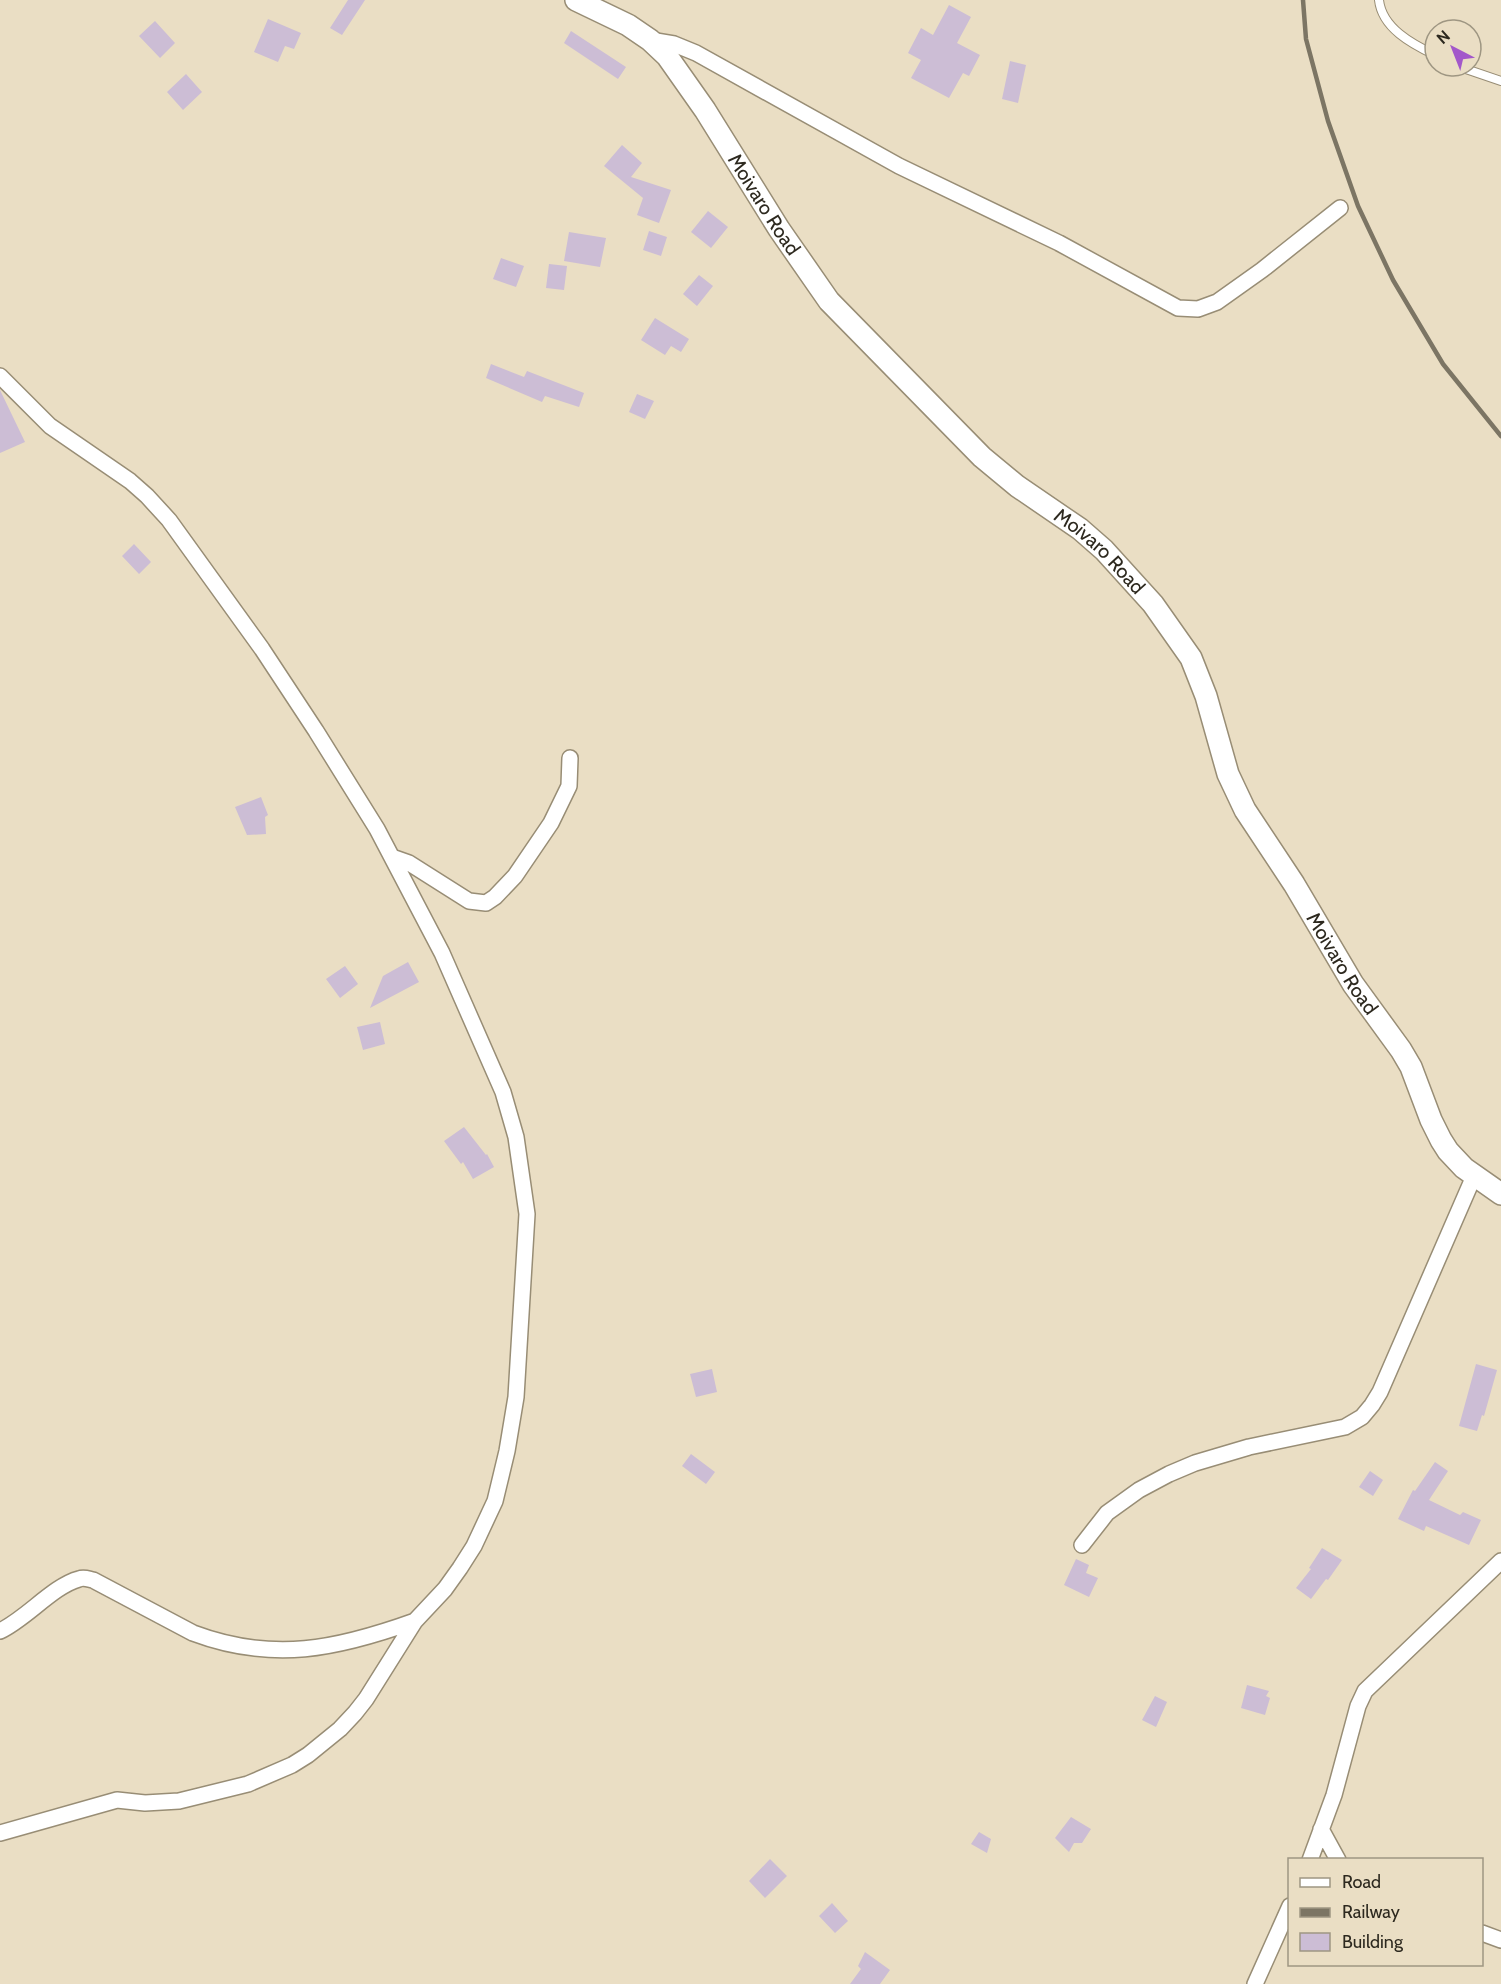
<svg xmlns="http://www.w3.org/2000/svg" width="1501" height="1984" font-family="Cabin,sans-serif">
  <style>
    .building { fill: #ccbdd5 }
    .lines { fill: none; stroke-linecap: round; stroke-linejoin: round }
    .lane-casing { stroke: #988d75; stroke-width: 10 }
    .street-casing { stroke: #988d75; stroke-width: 18 }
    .secondary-casing { stroke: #988d75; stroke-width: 24 }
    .lane { stroke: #fff; stroke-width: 8 }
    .street { stroke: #fff; stroke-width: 15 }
    .secondary { stroke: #fff; stroke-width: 21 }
    .rail { stroke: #7c7564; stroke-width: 4.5 }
    .labels { text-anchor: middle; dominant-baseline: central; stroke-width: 6; stroke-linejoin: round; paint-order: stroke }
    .street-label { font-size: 20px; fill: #2d291f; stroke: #eadec4 }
  </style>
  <rect width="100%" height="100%" fill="#eadec4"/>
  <path class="building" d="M348,0H365L342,35L330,28Z
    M949,5L971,17L957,43L980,55L969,76L963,73L949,98L911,78L921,60L908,53L921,28L933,35Z
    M268,19L301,33L294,49L285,46L278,62L254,52Z
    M155,21L175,43L160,58L139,36Z
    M571,31L626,67L618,79L564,43Z
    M1010,61L1026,65L1018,103L1002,99Z
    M186,74L202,92L183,110L167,92Z
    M622,145L642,163L631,177L671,190L659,223L637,215L643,198L604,166Z
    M708,211L728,227L711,248L691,232Z
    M649,231L667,237L661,256L643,250Z
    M569,232L606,238L600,267L564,261Z
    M501,258L524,266L516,287L493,279Z
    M549,264L567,266L564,290L546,288Z
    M699,275L713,286L697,306L683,294Z
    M655,318L689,339L681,352L671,346L665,355L641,340Z
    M491,364L524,377L527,371L584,393L579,407L545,396L542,402L486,378Z
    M0,390L25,442L0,453Z
    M637,394L654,401L645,419L629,412Z
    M134,544L151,562L139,574L122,556Z
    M261,797L268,815L265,817L266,834L247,835L235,807Z
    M408,962L419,982L370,1008L383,976Z
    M345,966L358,984L340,998L326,979Z
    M380,1022L385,1044L363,1050L357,1027Z
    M464,1127L486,1155L487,1154L494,1167L473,1179L463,1162L461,1164L444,1141Z
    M1476,1364L1497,1370L1484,1416L1482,1415L1477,1431L1459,1426Z
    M712,1369L717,1392L696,1397L690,1374Z
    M691,1454L715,1472L706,1484L682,1466Z
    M1435,1462L1448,1471L1429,1500L1460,1515L1463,1512L1481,1520L1469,1545L1426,1526L1424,1531L1398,1519L1413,1490L1415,1491Z
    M1370,1471L1383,1480L1373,1496L1359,1487Z
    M1322,1548L1342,1560L1328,1580L1326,1579L1311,1599L1296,1588L1311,1569L1309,1568Z
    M1076,1559L1089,1565L1086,1573L1098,1578L1089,1597L1064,1585Z
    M1247,1685L1269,1691L1266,1696L1270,1698L1265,1715L1241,1708Z
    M1155,1696L1167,1702L1156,1727L1142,1720Z
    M1071,1817L1091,1829L1082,1843H1074L1069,1852L1055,1838Z
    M979,1832L991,1839L987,1853L971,1844Z
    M770,1859L787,1876L765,1898L749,1881Z
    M832,1903L848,1921L835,1933L819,1916Z
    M865,1952L890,1970L880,1984H850L861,1969L858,1966Z"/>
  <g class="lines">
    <defs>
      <path id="lane" d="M1379,0C1382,28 1412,44 1435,55
        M1457,66L1501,81"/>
      <path id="street" d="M650,40L674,44L696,53L899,166L1059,243L1178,308L1198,309L1217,302L1262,270L1340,208
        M0,376L50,426L130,481L147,496L169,520L262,649L316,731L377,829L442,953L503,1092L516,1137L527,1214L516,1397L507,1451L495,1501L474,1546L460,1568L445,1589L415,1621L366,1699L355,1713L340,1729L308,1755L292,1765L248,1784L179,1801L145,1803L117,1800L0,1833
        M392,857L409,863L469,901L486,903L495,897L515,876L551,823L569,786L570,758
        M1082,1545L1107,1513L1139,1490L1169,1474L1195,1463L1249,1447L1345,1427L1362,1417L1372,1405L1380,1392L1474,1176
        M0,1631C26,1619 53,1586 79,1579C84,1577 88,1579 93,1580L193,1633C273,1663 337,1649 415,1621
        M1321,1829L1338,1860
        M1310,1860L1334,1795L1358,1706L1365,1691L1501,1561
        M1482,1933L1501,1940
        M1255,1984L1290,1906"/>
      <g id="secondary">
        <path id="s1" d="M576,0L628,25L650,40L667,56L705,110L779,229L829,301L982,457L1017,486L1080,529L1104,550L1153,604L1191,658L1206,696L1228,774L1245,810L1294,884L1353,984L1401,1050L1411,1067L1431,1120L1441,1140L1448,1151L1464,1168L1501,1194"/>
      </g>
    </defs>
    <use href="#lane" class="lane-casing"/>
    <use href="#street" class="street-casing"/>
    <use href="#secondary" class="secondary-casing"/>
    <use href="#lane" class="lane"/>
    <use href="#street" class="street"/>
    <use href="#secondary" class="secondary"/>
    <path class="rail" d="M1303,0L1306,39L1328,121L1358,206L1393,280L1443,364L1501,436"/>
  </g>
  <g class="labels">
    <g class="street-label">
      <text stroke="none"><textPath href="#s1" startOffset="285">Moivaro Road</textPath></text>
      <text stroke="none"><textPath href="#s1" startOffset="771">Moivaro Road</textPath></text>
      <text stroke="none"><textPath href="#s1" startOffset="1256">Moivaro Road</textPath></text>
    </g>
  </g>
  <rect x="1288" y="1858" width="195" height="108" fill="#eadec4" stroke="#9e9682" stroke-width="1.5"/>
  <rect x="1300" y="1878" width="30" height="9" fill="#ffffff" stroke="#9e9682" stroke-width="1.5"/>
  <text x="1342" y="1888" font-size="18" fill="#2d291f">Road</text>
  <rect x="1300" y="1908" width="30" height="9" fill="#7c7564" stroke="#9e9682" stroke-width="1.5"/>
  <text x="1342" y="1918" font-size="18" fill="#2d291f">Railway</text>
  <rect x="1300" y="1933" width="30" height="18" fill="#ccbdd5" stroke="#9e9682" stroke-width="1.5"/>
  <text x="1342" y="1948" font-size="18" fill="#2d291f">Building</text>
  <g transform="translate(1453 48) rotate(318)"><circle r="28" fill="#eadec4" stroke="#9e9682" stroke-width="1.5"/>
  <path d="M0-4.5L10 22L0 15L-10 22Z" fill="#a357ca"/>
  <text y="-9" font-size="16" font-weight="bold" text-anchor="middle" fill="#2d291f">N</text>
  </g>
</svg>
